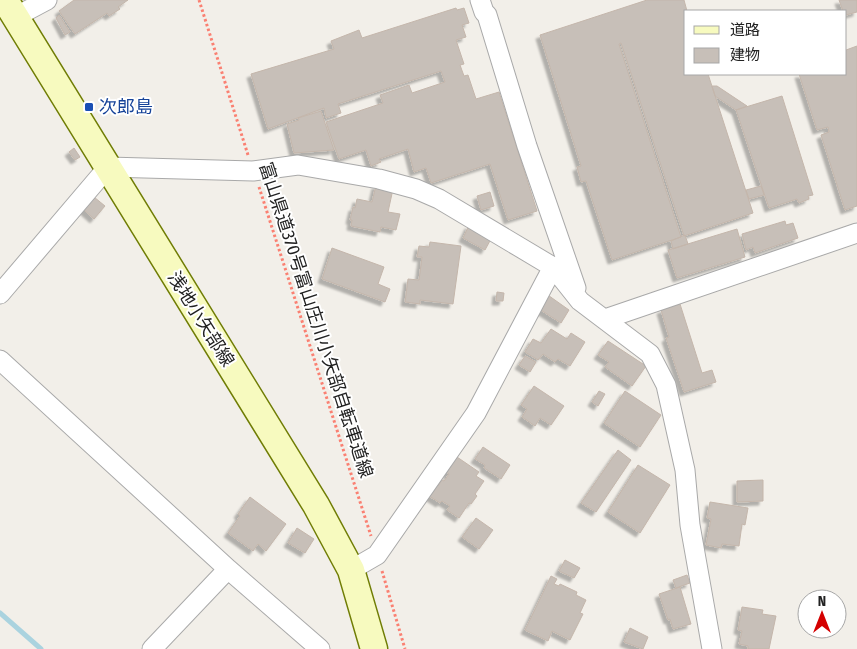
<svg xmlns="http://www.w3.org/2000/svg" width="857" height="649" font-family="'Fira Sans Condensed','Noto Sans JP',sans-serif">
  <style>
    .lines { fill: none; stroke-linecap: round; stroke-linejoin: round }
    .stream { stroke: #aad3df; stroke-width: 5 }
    .building { fill: #c7bfb8; stroke: #c4b6ab; filter: url(#shadow) }
    .street-casing { stroke: #a9a9a9; stroke-width: 21 }
    .secondary-casing { stroke: #707d05; stroke-width: 29 }
    .path { stroke: #fa8072; stroke-width: 3; stroke-dasharray: 2.5 2.5; stroke-linecap: butt }
    .street { stroke: #fff; stroke-width: 19 }
    .secondary { stroke: #f7fabf; stroke-width: 26 }
    .transit-dot { fill: #1a4fb4; stroke: #fff; stroke-width: 2 }
    .labels { text-anchor: middle; dominant-baseline: central; stroke-width: 4; stroke-linejoin: round; paint-order: stroke }
    .transit-label { font-size: 18px; fill: #164399; stroke: #fff; text-anchor: start }
    .street-label { font-size: 18px; fill: #222; stroke: #fff }
  </style>
  <defs>
    <filter id="shadow"><feDropShadow dx="-4" dy="4" stdDeviation="1" flood-color="#0004"/></filter>
  </defs>
  <rect width="100%" height="100%" fill="#f2efe9"/>
  <g class="lines">
    <path class="stream" d="M0,613L41,649"/>
  </g>
  <path class="building" d="M74,0H128L118,7L120,9L109,16L107,13L75,34L59,11Z
    M647,0H684L687,11H686V74H708L753,213L684,236L621,43L619,44L681,237L612,260L586,181L581,182L577,167L581,166L540,35Z
    M839,0H857V12L846,15V11H843Z
    M456,8L457,10L464,8L469,23L462,25L466,37L456,40L464,64L460,65L464,76L468,75L476,99L499,92L537,211L508,220L490,164L431,183L426,168L414,172L408,149L379,159L381,162L371,166L366,150L339,159L326,122L383,103L380,95L409,85L412,93L445,82L441,71L338,104L341,113L326,118L324,108L268,129L251,74L334,49L331,41L359,30L362,38Z
    M59,15L70,32L65,35L56,18Z
    M857,46V206L845,210L821,135L829,132L828,127L817,130L799,74H846V50Z
    M712,86H717L747,106L736,110L715,96Z
    M782,96L813,195L808,196L809,199L799,203L797,199L769,208L736,110Z
    M321,111L334,150L294,153L287,124L299,120L298,118Z
    M74,148L80,157L75,160L69,152Z
    M376,185L393,189L388,212L400,214L396,230L381,227L380,232L351,226L352,220H350L353,207L355,208L357,199L372,202Z
    M761,186L764,195L749,199L746,190Z
    M490,192L494,206L481,210L477,196Z
    M94,197L105,206L94,219L83,209Z
    M785,221L786,225L793,223L798,238L755,253L753,247L746,250L742,234Z
    M469,225L492,237L485,250L463,238Z
    M737,229L745,257L677,278L668,250Z
    M685,235L688,244L673,249L671,241Z
    M430,242L461,246L453,304L420,300V304L405,302L408,279L419,280L422,257H417L419,246L429,247Z
    M332,248L384,267L378,284L390,289L385,302L322,279Z
    M497,292L504,293L503,301H496Z
    M545,293L569,310L561,323L536,307Z
    M680,304L702,373L712,370L716,382L684,392L666,338L669,337L661,310Z
    M551,329L567,339L571,333L585,342L570,366L558,359L555,362L543,354L538,360L525,352L533,339L541,343Z
    M608,341L646,366L632,386L605,367L609,362L598,355Z
    M525,356L536,362L530,372L519,365Z
    M534,386L564,406L551,425L540,418L535,426L522,417L527,409L521,405Z
    M599,391L605,394L598,406L592,402Z
    M625,391L661,415L640,447L604,423Z
    M483,447L510,465L501,479L484,468L485,465L475,459Z
    M618,450L631,460L596,512L581,503Z
    M457,457L479,472L476,476L484,481L475,494L477,496L471,504L469,503L459,518L447,510L450,506L442,501L440,503L429,496L436,484L438,486L442,480L444,481L449,474L446,472Z
    M638,465L670,485L640,533L608,512Z
    M763,480V501L737,502V481Z
    M250,497L286,524L266,551L258,544L253,551L228,533L240,516L238,514Z
    M710,502L748,508L745,525L742,524L739,546L722,544L721,548L706,545L711,519L707,518Z
    M476,518L493,530L479,549L462,537Z
    M297,528L314,539L305,553L288,543Z
    M565,560L580,568L574,578L559,571Z
    M687,575L690,583L676,588L673,580Z
    M551,576L557,579L554,584L559,586L560,584L577,592L576,595L586,600L580,613L583,614L570,640L552,631L548,641L525,630Z
    M680,587L691,624L673,629L670,619L668,620L659,594Z
    M742,607L763,610L762,614L776,616L769,649H748V646L739,644L742,631L738,630Z
    M630,628L648,637L643,649L624,642Z"/>
  <g class="lines">
    <defs>
      <path id="street" d="M480,0L484,12L487,15L527,146L576,288
        M15,17L47,0
        M0,294L108,167L253,171L298,165L379,179L416,189L439,199L553,267L580,301L650,354L666,385L685,470L690,525L712,649
        M605,319L857,233
        M0,360L228,569L320,649
        M351,570L377,555L476,413L553,267
        M152,649L228,569"/>
      <path id="secondary" d="M5,0L316,505L351,570L374,649"/>
    </defs>
    <use href="#street" class="street-casing"/>
    <use href="#secondary" class="secondary-casing"/>
    <path class="path" d="M199,0L248,155
      M259,187L371,536
      M382,571L405,649"/>
    <use href="#street" class="street"/>
    <use href="#secondary" class="secondary"/>
  </g>
  <rect class="transit-dot" x="84" y="102" width="10" height="10" rx="2.5"/>
  <g class="labels">
    <g class="transit-label">
      <text x="99" y="107">次郎島</text>
    </g>
    <g class="street-label">
      <text transform="translate(201 319) rotate(58)">浅地小矢部線</text>
      <text transform="translate(316 320) rotate(72)">富山県道370号富山庄川小矢部自転車道線</text>
    </g>
  </g>
  <rect x="684" y="10" width="162" height="65" fill="#ffffff" stroke="#a7a7a7"/>
  <rect x="694" y="26" width="25" height="8" fill="#f7fabf" stroke="#a7a7a7"/>
  <text x="730" y="35" font-size="15" fill="#222222">道路</text>
  <rect x="694" y="48" width="25" height="15" fill="#c7bfb8" stroke="#a7a7a7"/>
  <text x="730" y="60" font-size="15" fill="#222222">建物</text>
  <g transform="translate(822 614)"><circle r="24" fill="#ffffff" stroke="#a7a7a7"/>
  <path d="M0-4L9 19L0 12L-9 19Z" fill="#d40000"/>
  <text y="-8" font-size="14" font-weight="bold" text-anchor="middle" fill="#222222">N</text>
  </g>
</svg>
